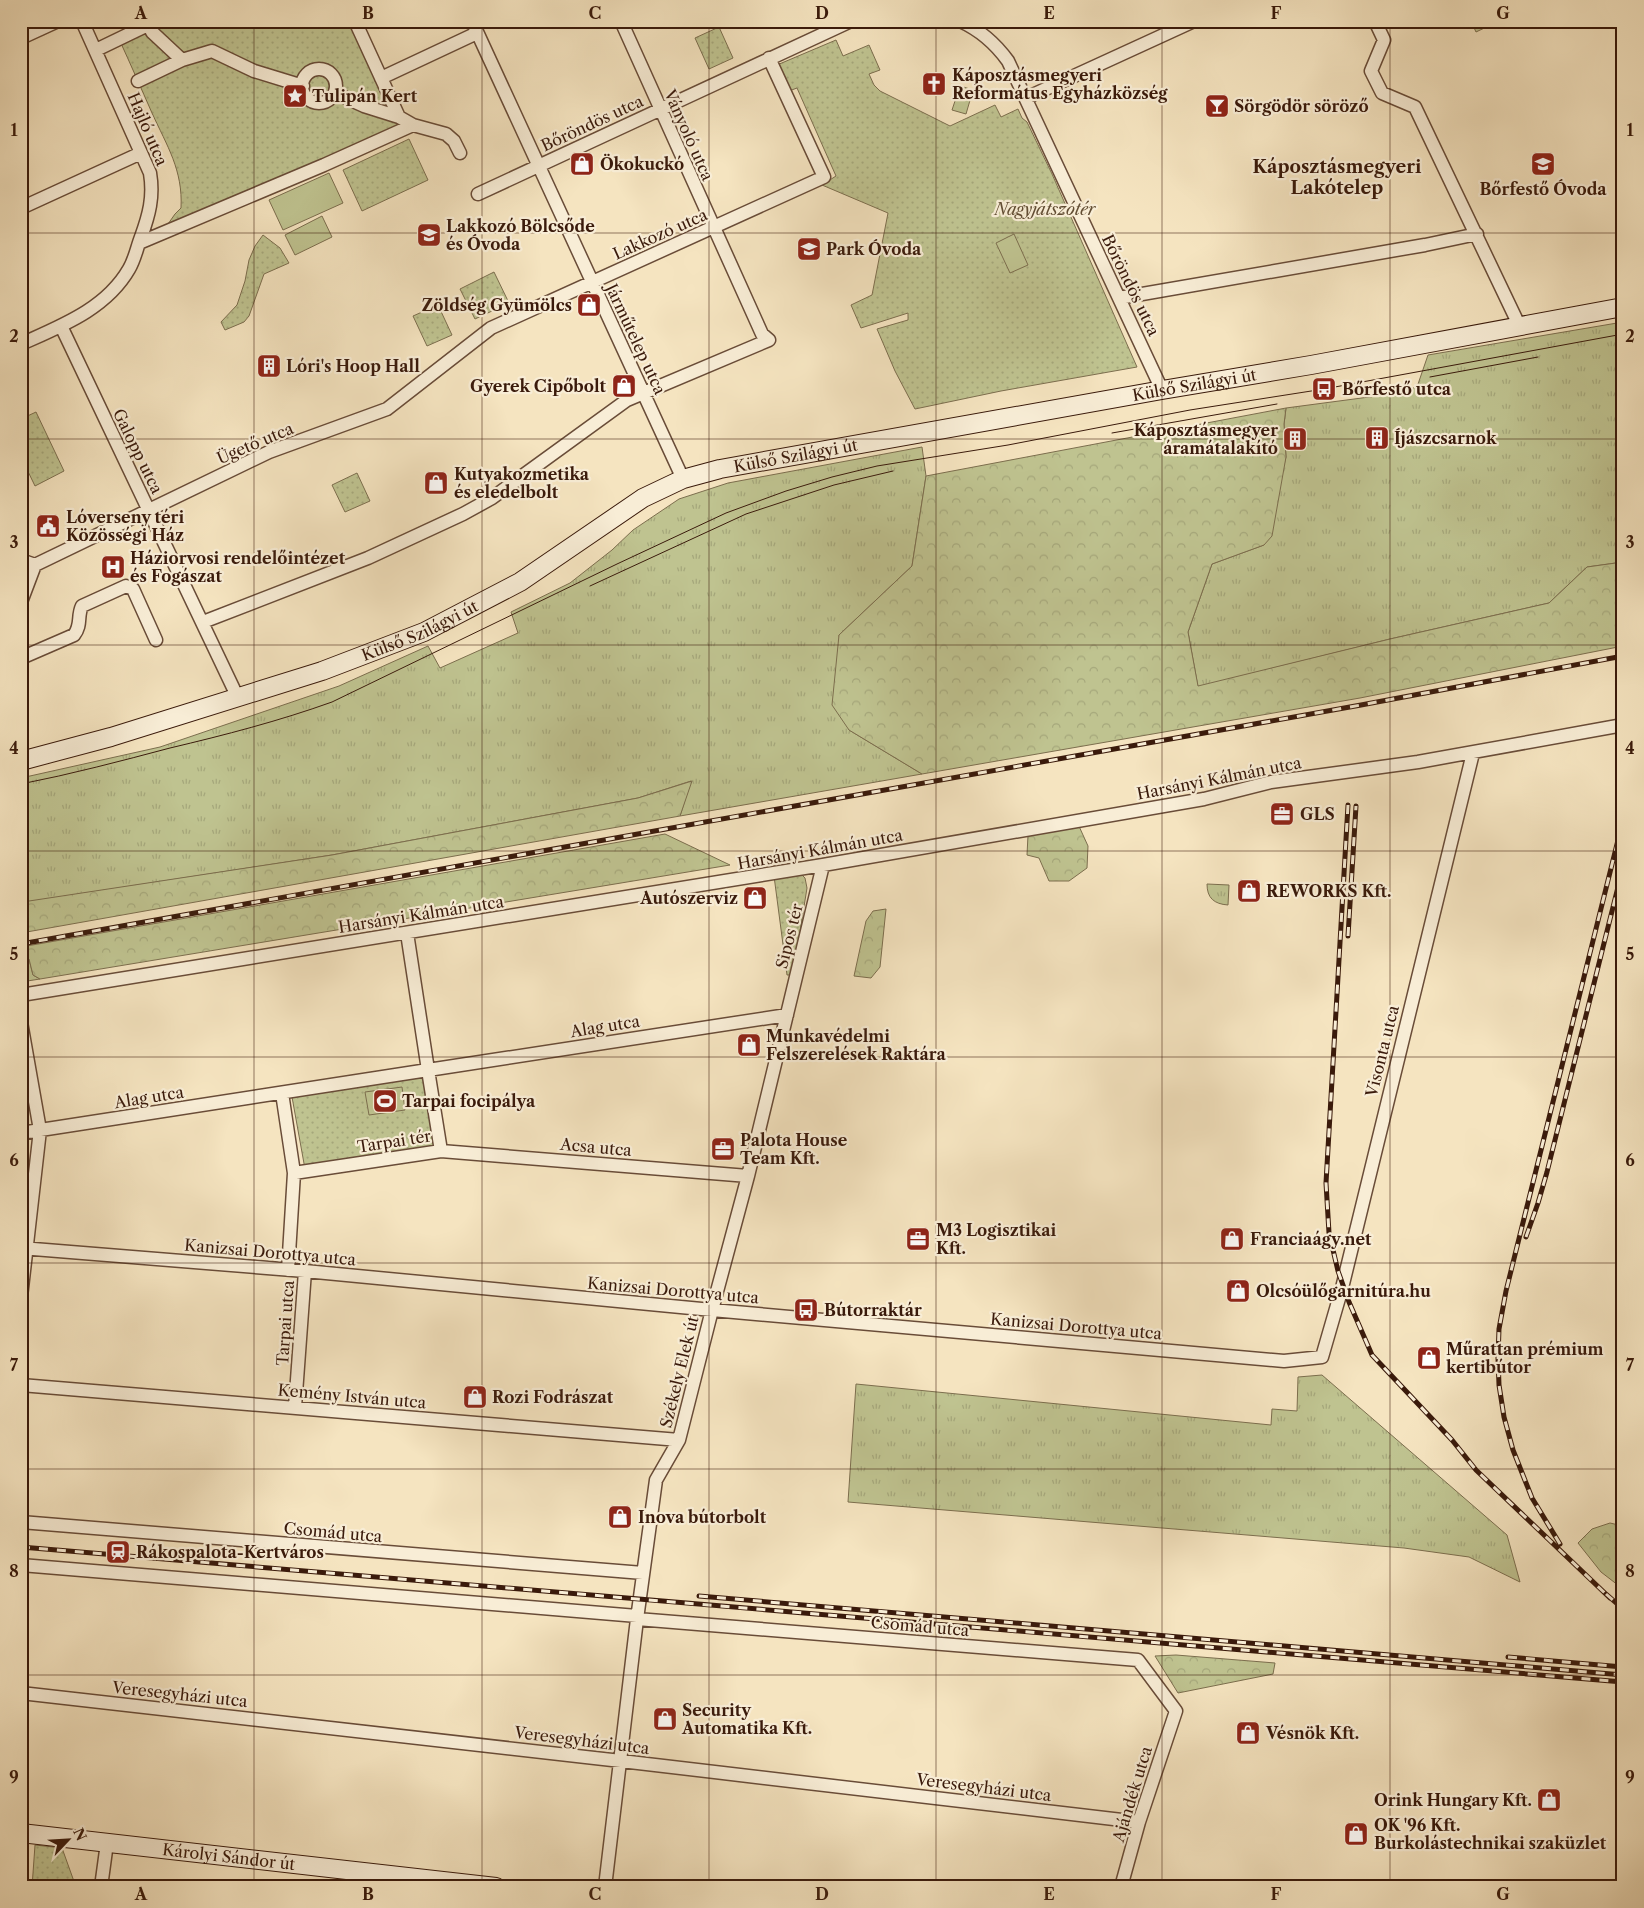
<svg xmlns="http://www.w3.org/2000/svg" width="1644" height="1908" font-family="'Libre Caslon Text',serif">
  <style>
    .grass { fill: url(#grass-tufts); stroke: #7c6e4e }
    .forest { fill: url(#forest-crowns); stroke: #7c6e4e }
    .park { fill: url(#park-dots); stroke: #7c6e4e }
    .pitch { fill: #bfc390; stroke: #7c6e4e }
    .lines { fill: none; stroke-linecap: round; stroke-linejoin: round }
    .street-casing { stroke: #694c38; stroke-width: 15 }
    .secondary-casing { stroke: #3a1a0b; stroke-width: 20 }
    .street { stroke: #f8edd6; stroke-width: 12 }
    .secondary { stroke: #f8edd6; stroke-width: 18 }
    .tram { stroke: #3a1a0b; stroke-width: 1 }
    .rail-casing { stroke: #3a1a0b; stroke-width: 5 }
    .rail { stroke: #f8edd6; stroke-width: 3; stroke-dasharray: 9; stroke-linecap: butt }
    .grid { fill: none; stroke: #3a1a0b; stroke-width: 1; stroke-opacity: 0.55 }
    .labels { text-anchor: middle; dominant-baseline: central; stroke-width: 4.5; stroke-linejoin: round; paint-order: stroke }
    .poi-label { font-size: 16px; font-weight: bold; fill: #3a1a0b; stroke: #f8edd6; text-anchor: start }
    .street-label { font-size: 16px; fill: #3a1a0b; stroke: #f8edd6 }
    .park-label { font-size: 16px; font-style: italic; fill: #624d33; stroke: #f8edd6 }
    .neighbourhood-label { font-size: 18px; font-weight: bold; fill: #3a1a0b; stroke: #f8edd6 }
    .neatline { fill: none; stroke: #3a1a0b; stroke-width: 2 }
    .grid-label { font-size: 16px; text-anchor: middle; font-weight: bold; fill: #3a1a0b }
  </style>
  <defs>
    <pattern id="grass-tufts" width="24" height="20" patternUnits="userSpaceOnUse" patternTransform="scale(1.25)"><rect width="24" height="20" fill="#bfc390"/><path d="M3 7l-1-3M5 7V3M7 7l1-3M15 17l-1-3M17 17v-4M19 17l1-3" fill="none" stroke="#a5a77b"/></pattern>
    <pattern id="forest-crowns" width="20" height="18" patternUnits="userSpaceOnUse" patternTransform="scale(1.25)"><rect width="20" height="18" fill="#bfc390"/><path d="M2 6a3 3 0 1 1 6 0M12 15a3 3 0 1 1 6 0" fill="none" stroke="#a5a77b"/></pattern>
    <pattern id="park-dots" width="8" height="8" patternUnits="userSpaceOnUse" patternTransform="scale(1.25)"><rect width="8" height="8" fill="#bfc390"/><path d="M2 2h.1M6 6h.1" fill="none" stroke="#a5a77b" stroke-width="1.8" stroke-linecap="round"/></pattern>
  </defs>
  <rect width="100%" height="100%" fill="#f5e4c0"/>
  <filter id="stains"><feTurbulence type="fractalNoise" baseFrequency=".004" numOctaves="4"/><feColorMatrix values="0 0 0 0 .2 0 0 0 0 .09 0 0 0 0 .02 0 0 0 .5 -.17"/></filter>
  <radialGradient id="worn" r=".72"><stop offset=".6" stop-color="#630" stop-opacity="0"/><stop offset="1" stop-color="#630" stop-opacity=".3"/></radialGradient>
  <path class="grass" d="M1623,322V562L1587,567L1549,603L1390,639L1198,687L1188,632L1212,564L1264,545L1286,457L1284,424L1286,408L1392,394L1417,387L1428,355Z
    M922,447L926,476L912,566L839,635L849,730L922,774L680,816L691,781L638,798L332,855L21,903V778L160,747L339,686L428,646L440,668L518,633L511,612L570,583L612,550L633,530L679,499L728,483Z
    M1207,884L1229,885L1228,905C1214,904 1207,898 1207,884Z
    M29,959L33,975L40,979L21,982V961Z
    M1322,1375L1507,1535L1520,1582L1469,1557L1404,1548L848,1502L856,1384L1271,1425L1272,1409L1297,1411L1298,1377Z"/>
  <path class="forest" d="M1286,408L1284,424L1286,457L1272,536L1264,545L1212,564L1188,632L1198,686L1390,639L1549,603L1587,567L1623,562V646L1360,698L922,774L849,730L832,705L839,635L912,566L926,476Z
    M692,781L680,816L21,933V903L29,901L332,855L638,798Z
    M1078,824L1088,846L1087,868L1069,881H1049L1039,858L1027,855L1028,835Z
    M665,834L730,865L40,979L33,975L29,959L21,961V947Z
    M886,909L880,967L871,978L854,976L866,921L873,911Z
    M1610,1523L1623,1526V1589L1601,1572L1578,1543L1592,1529Z
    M1176,1655L1275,1663L1273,1674L1178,1693L1155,1656Z"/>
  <path class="park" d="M156,21H355L399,117L413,125L161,234L175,214L181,208C183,170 167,146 152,113C141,88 130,63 119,39Z
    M719,27L733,58L709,69L695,38Z
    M836,40L843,56L869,45L880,70L869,74L874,85L880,91L950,126L995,105L1001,117L1018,109L1022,118L1027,122L1052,174L1137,367L1001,391L915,409L895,371L877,329L908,320V313L861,328L851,305L872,295L888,213L822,185L836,176L797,88L789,91L777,65Z
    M409,139L428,180L362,211L343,170Z
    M263,235L280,248L289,263L264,274L249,316L244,322L225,330L221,322L237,305L245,281L249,260L255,246Z
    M494,272L509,303L475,319L460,289Z
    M438,305L452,335L427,346L413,316Z
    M36,412L64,471L35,486L21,457V419Z
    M357,473L370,501L345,512L332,485Z
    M799,872L805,878L807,888L793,975H787L774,876Z
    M425,1073L437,1146L305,1169L292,1097Z
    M35,1845L62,1848L76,1887H32Z"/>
  <path class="pitch" d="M1471,21H1499L1476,32Z
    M960,86L973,90L966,114L952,110Z
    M329,173L343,203L283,230L269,200Z
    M322,216L332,237L295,255L285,235Z
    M1014,234L1028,265L1010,273L996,243Z
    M402,1087L405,1110L369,1115L365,1092Z"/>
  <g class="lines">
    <defs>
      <path id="street" d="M355,21L399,117L413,125L446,134L454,141L460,153
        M472,21L683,479
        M960,21C980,30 995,43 1008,61L1162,390
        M1375,21L1384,40L1371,71L1382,93L1415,107L1519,325
        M149,25L152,32L182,60
        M21,38L58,21
        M96,50L156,21
        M302 86a17 17 0 1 1 34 0a17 17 0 1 1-34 0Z
        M381,78L477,33
        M138,81L182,60L212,51L254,71L303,86
        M335,93L364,106L399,117
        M1026,98L1194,21
        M478,194L851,21
        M21,208L141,153
        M139,243L324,165L413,125
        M1119,298L1425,245L1477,234
        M61,326L238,698
        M21,344C61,326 106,309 129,269C135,259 137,247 141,237C149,215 154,197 150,173L82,21
        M21,560L35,565L21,602
        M35,565L269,452L387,409L491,328L824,177L769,58
        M203,622L368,558L463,514L492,498L627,400L769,340L762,334L621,21
        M21,658L74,635C82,625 77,616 82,606L126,586L133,589L156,640
        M407,933L428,1070L787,1015
        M21,995L823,865L1204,799L1271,782L1418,762L1623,725
        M21,1022L40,1130L21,1297
        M21,1133L428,1070L441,1151L294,1173L282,1093
        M441,1151L748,1176
        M21,1248L305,1271L712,1310L1284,1361L1322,1357L1342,1288L1473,753
        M288,1270L294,1173
        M21,1385L679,1440
        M295,1407L305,1271
        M21,1522L643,1573
        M21,1565L637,1616
        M637,1619L1138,1660L1176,1711L1139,1822L1121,1887
        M21,1693L621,1761L1139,1822
        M101,1887L107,1843
        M605,1887L637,1619L656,1480L679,1440L712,1310L748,1176L823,865"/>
      <g id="secondary">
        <path id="s1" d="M21,761L111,737L322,671L424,632L520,582L643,498L683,479L720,469L1162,390L1311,365L1623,307"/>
        <path id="s2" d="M21,1833L496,1887"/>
      </g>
    </defs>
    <use href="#street" class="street-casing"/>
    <use href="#secondary" class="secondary-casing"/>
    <use href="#street" class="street"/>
    <use href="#secondary" class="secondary"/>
    <path class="tram" d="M1430,377L1538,357
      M1112,433L1277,404
      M590,586L746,514L834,485L893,471
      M21,784C72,774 121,761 170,748C225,735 279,721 332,702L617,564L726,513L786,491L832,477L877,466L1008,445L1190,410L1324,389L1623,334"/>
    <defs>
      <path id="rail" d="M1348,805L1326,1183L1329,1233L1338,1271L1349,1302L1372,1355L1452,1440L1476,1470L1610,1598
        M1348,936L1356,806
        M21,944L1361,705L1623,656
        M1526,1237L1538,1203L1547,1172L1623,867
        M1560,1544L1532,1498L1513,1450L1504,1417L1499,1385L1498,1358L1499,1329L1506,1291L1623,820
        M21,1547L1623,1682
        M1606,1594L1623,1609
        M699,1596L1623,1675
        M1508,1657L1623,1667"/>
    </defs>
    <use href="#rail" class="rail-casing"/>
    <use href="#rail" class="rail"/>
  </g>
  <path class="grid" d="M254,21V1887M482,21V1887M709,21V1887M936,21V1887M1162,21V1887M1390,21V1887M21,233H1623M21,439H1623M21,645H1623M21,851H1623M21,1057H1623M21,1263H1623M21,1469H1623M21,1675H1623"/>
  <defs>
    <symbol id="church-square" viewBox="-11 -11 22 22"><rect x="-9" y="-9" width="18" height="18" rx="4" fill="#8f2418" stroke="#f8edd6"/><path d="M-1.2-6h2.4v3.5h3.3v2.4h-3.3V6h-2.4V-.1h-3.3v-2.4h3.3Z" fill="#fff"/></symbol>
    <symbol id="sight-square" viewBox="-11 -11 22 22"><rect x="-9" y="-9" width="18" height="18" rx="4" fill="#8f2418" stroke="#f8edd6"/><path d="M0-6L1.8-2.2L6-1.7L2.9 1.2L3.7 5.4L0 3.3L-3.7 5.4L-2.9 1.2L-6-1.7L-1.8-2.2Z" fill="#fff"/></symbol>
    <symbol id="bar-square" viewBox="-11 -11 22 22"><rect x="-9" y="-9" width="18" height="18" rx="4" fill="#8f2418" stroke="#f8edd6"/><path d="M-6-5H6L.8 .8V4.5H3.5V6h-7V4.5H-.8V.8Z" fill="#fff"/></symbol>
    <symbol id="shop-square" viewBox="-11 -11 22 22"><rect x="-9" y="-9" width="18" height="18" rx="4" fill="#8f2418" stroke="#f8edd6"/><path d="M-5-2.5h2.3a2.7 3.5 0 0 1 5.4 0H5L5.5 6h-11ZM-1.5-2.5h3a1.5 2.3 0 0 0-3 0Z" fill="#fff"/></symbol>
    <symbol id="school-square" viewBox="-11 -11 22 22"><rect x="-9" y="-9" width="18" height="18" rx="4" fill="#8f2418" stroke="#f8edd6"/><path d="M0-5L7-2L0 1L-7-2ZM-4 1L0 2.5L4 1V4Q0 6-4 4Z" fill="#fff"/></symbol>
    <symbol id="building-square" viewBox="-11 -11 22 22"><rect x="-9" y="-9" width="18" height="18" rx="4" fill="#8f2418" stroke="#f8edd6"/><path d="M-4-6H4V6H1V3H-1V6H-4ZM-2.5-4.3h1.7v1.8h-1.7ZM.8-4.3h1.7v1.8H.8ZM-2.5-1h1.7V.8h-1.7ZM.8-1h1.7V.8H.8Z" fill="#fff"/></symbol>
    <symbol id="bus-square" viewBox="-11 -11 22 22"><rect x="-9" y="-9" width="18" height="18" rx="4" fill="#8f2418" stroke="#f8edd6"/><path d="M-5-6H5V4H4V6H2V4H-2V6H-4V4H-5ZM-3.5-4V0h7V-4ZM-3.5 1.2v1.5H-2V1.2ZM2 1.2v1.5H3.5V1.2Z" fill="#fff"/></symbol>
    <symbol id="civic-square" viewBox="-11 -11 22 22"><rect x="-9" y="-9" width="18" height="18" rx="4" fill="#8f2418" stroke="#f8edd6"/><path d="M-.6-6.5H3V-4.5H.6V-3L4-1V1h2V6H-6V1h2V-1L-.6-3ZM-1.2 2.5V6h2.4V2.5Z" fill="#fff"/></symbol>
    <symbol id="hospital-square" viewBox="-11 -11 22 22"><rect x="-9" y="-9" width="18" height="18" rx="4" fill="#8f2418" stroke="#f8edd6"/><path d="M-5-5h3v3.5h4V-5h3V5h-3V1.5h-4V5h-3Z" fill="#fff"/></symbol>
    <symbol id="office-square" viewBox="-11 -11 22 22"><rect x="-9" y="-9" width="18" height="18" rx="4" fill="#8f2418" stroke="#f8edd6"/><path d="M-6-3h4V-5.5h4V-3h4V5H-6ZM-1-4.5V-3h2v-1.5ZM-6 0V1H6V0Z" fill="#fff"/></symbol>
    <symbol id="stadium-square" viewBox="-11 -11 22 22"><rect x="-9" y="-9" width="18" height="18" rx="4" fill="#8f2418" stroke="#f8edd6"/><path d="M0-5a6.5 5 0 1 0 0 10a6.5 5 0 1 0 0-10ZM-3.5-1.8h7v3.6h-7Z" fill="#fff"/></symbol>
    <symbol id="station-square" viewBox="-11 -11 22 22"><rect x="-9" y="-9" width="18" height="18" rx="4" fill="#8f2418" stroke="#f8edd6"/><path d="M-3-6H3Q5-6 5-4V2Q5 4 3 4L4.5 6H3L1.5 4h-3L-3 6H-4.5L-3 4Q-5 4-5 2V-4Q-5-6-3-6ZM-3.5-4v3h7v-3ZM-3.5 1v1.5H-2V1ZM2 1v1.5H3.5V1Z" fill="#fff"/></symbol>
  </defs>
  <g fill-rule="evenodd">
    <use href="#church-square" x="920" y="70" width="28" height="28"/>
    <use href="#sight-square" x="281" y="82" width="28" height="28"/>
    <use href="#bar-square" x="1203" y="92" width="28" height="28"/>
    <use href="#shop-square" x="568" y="150" width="28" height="28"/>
    <use href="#school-square" x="1529" y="150" width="28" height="28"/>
    <use href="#school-square" x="415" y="221" width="28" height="28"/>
    <use href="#school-square" x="795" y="235" width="28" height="28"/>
    <use href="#shop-square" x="575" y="291" width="28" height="28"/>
    <use href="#building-square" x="255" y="352" width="28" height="28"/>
    <use href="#shop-square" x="610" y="372" width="28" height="28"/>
    <use href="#bus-square" x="1310" y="375" width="28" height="28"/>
    <use href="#building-square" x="1363" y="424" width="28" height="28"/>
    <use href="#building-square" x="1281" y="425" width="28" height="28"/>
    <use href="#shop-square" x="422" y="469" width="28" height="28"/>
    <use href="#civic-square" x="34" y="512" width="28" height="28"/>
    <use href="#hospital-square" x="99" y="553" width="28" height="28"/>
    <use href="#office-square" x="1268" y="800" width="28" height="28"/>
    <use href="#shop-square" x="1235" y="877" width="28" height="28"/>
    <use href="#shop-square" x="741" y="884" width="28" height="28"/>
    <use href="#shop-square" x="735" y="1031" width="28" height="28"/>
    <use href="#stadium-square" x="371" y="1087" width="28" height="28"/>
    <use href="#office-square" x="709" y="1135" width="28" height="28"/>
    <use href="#office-square" x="904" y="1225" width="28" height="28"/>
    <use href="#shop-square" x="1218" y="1225" width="28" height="28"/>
    <use href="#shop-square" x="1224" y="1277" width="28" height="28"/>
    <use href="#bus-square" x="792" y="1296" width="28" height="28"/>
    <use href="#shop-square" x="1415" y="1344" width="28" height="28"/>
    <use href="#shop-square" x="461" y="1383" width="28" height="28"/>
    <use href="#shop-square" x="606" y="1503" width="28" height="28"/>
    <use href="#station-square" x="104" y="1538" width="28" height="28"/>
    <use href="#shop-square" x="651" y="1705" width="28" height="28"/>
    <use href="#shop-square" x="1234" y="1719" width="28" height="28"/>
    <use href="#shop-square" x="1535" y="1786" width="28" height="28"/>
    <use href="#shop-square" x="1342" y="1820" width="28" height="28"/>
  </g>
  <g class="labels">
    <g class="poi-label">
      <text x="952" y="75">Káposztásmegyeri<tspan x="952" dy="18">Református Egyházközség</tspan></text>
      <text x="312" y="96">Tulipán Kert</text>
      <text x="1234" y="106">Sörgödör söröző</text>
      <text x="600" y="164">Ökokuckó</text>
      <text x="1543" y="189" text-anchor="middle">Bőrfestő Óvoda</text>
      <text x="446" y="226">Lakkozó Bölcsőde<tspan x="446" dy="18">és Óvoda</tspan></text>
      <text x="826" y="249">Park Óvoda</text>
      <text x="572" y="305" text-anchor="end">Zöldség Gyümölcs</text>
      <text x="286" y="366">Lóri's Hoop Hall</text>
      <text x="606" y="386" text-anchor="end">Gyerek Cipőbolt</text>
      <text x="1342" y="389">Bőrfestő utca</text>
      <text x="1278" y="430" text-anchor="end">Káposztásmegyer<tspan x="1278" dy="18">áramátalakító</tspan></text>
      <text x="1394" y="438">Íjászcsarnok</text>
      <text x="454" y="474">Kutyakozmetika<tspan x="454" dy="18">és eledelbolt</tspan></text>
      <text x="66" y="517">Lóverseny téri<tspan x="66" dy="18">Közösségi Ház</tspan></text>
      <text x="130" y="558">Háziorvosi rendelőintézet<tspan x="130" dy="18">és Fogászat</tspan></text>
      <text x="1300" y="814">GLS</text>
      <text x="1266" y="891">REWORKS Kft.</text>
      <text x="738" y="898" text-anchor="end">Autószerviz</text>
      <text x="766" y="1036">Munkavédelmi<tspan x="766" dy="18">Felszerelések Raktára</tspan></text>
      <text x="402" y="1101">Tarpai focipálya</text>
      <text x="740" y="1140">Palota House<tspan x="740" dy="18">Team Kft.</tspan></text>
      <text x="936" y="1230">M3 Logisztikai<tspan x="936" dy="18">Kft.</tspan></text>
      <text x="1250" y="1239">Franciaágy.net</text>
      <text x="1256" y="1291">Olcsóülőgarnitúra.hu</text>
      <text x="824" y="1310">Bútorraktár</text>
      <text x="1446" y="1349">Műrattan prémium<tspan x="1446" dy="18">kertibútor</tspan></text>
      <text x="492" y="1397">Rozi Fodrászat</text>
      <text x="638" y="1517">Inova bútorbolt</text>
      <text x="136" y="1552">Rákospalota-Kertváros</text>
      <text x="682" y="1710">Security<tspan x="682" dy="18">Automatika Kft.</tspan></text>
      <text x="1266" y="1733">Vésnök Kft.</text>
      <text x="1532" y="1800" text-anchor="end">Orink Hungary Kft.</text>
      <text x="1374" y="1825">OK '96 Kft.<tspan x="1374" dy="18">Burkolástechnikai szaküzlet</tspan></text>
    </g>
    <g class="street-label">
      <text transform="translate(592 123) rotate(-25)">Bőröndös utca</text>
      <text transform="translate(148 129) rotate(67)">Hajló utca</text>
      <text transform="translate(689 135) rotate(66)">Ványoló utca</text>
      <text transform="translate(660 234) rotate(-24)">Lakkozó utca</text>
      <text transform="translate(1131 285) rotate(64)">Bőröndös utca</text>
      <text transform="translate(636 339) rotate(65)">Járműtelep utca</text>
      <text stroke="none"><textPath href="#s1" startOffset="1245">Külső Szilágyi út</textPath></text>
      <text transform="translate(255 443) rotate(-23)">Ügető utca</text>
      <text transform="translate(138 451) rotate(64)">Galopp utca</text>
      <text stroke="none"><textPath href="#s1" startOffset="840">Külső Szilágyi út</textPath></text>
      <text stroke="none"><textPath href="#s1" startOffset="420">Külső Szilágyi út</textPath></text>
      <text transform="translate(1219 778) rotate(-11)">Harsányi Kálmán utca</text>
      <text transform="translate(820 849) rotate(-10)">Harsányi Kálmán utca</text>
      <text transform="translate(421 914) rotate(-9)">Harsányi Kálmán utca</text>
      <text transform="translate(789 936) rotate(-76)">Sipos tér</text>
      <text transform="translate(605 1026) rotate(-9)">Alag utca</text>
      <text transform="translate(1382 1051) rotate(-76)">Visonta utca</text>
      <text transform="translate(149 1097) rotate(-9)">Alag utca</text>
      <text transform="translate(394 1141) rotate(-9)">Tarpai tér</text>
      <text transform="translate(596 1147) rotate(5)">Acsa utca</text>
      <text transform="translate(270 1252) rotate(5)">Kanizsai Dorottya utca</text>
      <text transform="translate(673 1290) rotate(5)">Kanizsai Dorottya utca</text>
      <text transform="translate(285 1323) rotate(-86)">Tarpai utca</text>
      <text transform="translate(1076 1326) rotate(5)">Kanizsai Dorottya utca</text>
      <text transform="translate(679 1372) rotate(-76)">Székely Elek út</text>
      <text transform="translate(352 1396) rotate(5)">Kemény István utca</text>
      <text transform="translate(333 1532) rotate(5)">Csomád utca</text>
      <text transform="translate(920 1626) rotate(5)">Csomád utca</text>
      <text transform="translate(180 1694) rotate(6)">Veresegyházi utca</text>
      <text transform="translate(582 1740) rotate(7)">Veresegyházi utca</text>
      <text transform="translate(984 1787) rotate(7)">Veresegyházi utca</text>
      <text transform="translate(1132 1794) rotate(-73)">Ajándék utca</text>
      <text stroke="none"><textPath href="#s2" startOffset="209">Károlyi Sándor út</textPath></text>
    </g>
    <g class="park-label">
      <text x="1045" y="209">Nagyjátszótér</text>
    </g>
    <g class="neighbourhood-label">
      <text x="1337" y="167">Káposztásmegyeri<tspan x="1337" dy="21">Lakótelep</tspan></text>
    </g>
  </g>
  <rect width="1644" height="1908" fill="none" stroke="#f5e4c0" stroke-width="55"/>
  <g transform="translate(68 1840) rotate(65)" stroke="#f8edd6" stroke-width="4" paint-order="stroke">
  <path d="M0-4L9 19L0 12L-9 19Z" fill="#3a1a0b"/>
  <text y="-8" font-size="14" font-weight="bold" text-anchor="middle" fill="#3a1a0b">N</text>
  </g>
  <rect x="28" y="28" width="1588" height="1852" class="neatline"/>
  <g class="grid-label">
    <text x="141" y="19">A</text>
    <text x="368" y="19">B</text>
    <text x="595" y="19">C</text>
    <text x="822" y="19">D</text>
    <text x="1049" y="19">E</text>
    <text x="1276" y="19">F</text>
    <text x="1503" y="19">G</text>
    <text x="14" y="136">1</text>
    <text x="1630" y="136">1</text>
    <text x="14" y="342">2</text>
    <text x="1630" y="342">2</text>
    <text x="14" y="548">3</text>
    <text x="1630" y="548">3</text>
    <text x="14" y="754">4</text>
    <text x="1630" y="754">4</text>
    <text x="14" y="960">5</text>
    <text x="1630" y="960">5</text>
    <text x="14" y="1166">6</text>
    <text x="1630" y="1166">6</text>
    <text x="14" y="1371">7</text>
    <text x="1630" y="1371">7</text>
    <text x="14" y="1577">8</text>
    <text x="1630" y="1577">8</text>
    <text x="14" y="1783">9</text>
    <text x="1630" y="1783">9</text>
    <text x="141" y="1900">A</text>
    <text x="368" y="1900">B</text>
    <text x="595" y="1900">C</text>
    <text x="822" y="1900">D</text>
    <text x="1049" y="1900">E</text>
    <text x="1276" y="1900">F</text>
    <text x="1503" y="1900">G</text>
  </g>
  <rect width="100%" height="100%" filter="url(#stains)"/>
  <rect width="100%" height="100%" fill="url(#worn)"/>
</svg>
